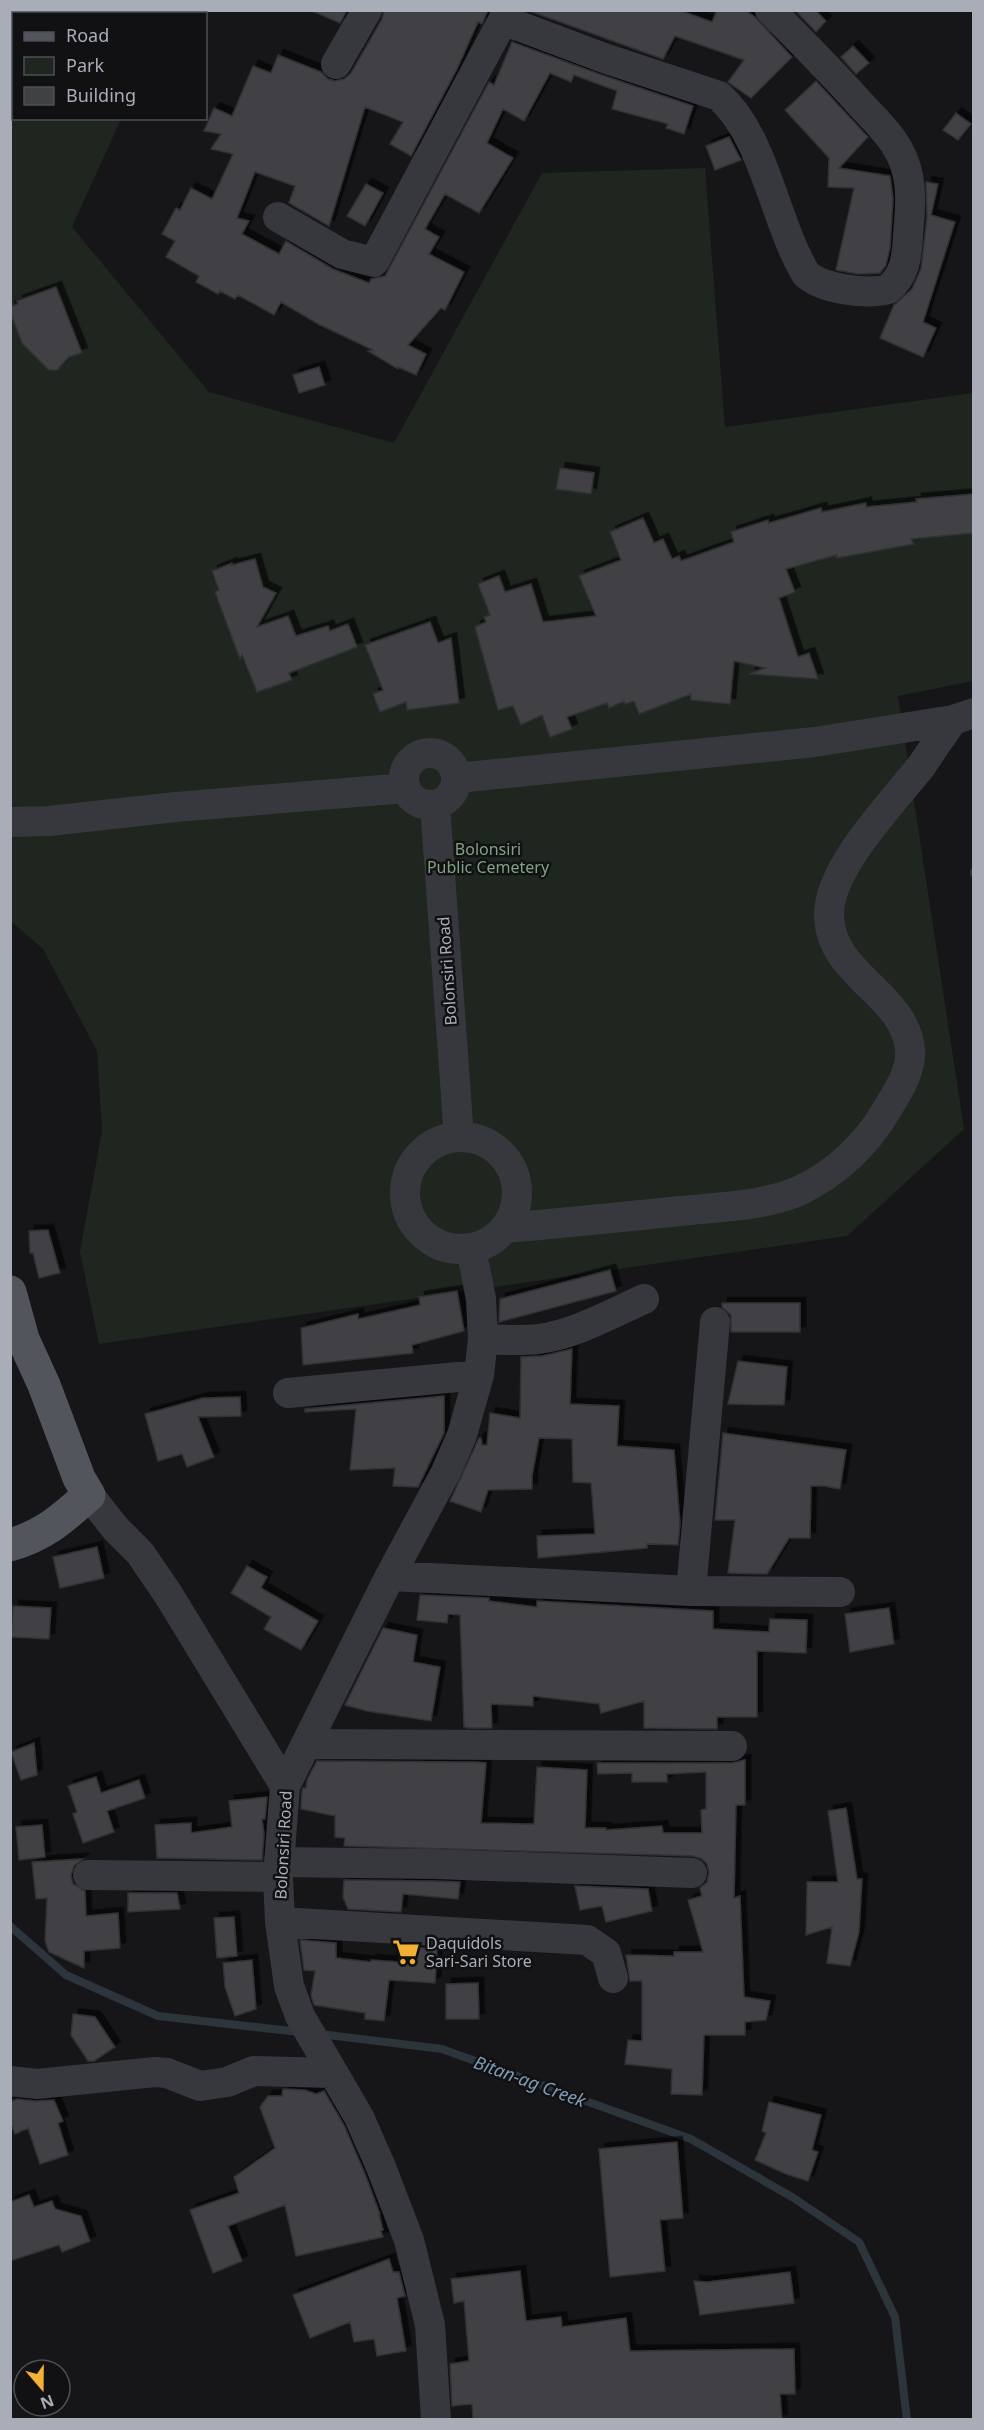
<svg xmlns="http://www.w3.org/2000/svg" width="984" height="2430" font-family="'Noto Sans',sans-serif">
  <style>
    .green { fill: #1e261f }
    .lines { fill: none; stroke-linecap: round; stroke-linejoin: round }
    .stream { stroke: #2c353c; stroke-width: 8 }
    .building { fill: #404145; stroke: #303034; stroke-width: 1.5; filter: url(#shadow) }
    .minor { stroke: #37383d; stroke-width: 30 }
    .major { stroke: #53555c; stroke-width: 33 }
    .labels { text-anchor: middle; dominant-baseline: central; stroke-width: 5; stroke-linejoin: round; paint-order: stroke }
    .park-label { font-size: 16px; fill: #7fa381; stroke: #111113 }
    .street-label { font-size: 16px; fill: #a8adb8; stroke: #111113 }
    .poi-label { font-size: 16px; fill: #a8adb8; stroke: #111113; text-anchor: start }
    .water-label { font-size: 18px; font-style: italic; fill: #7f9bb3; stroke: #111113 }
  </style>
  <defs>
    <filter id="shadow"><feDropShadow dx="5.5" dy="-5.5" stdDeviation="0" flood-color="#0009"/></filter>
  </defs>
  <rect width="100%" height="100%" fill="#161618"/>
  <path class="green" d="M11,11H170L169,14H14V118L121,119L72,227L209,392L394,443L542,173L705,168L725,427L973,393V681L898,696L964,1129L847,1236L99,1344L80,1252L102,1131L97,1051L43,949L11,921Z"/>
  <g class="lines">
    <path class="stream" d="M974,872V873
      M10,1926L66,1975L158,2016L299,2032
      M320,2034L442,2049L691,2139L792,2197L859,2242L895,2317L907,2420"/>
  </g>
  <path class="building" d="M310,10H347L340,23Z
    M384,10H488L482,24L478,22L457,69L411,156L390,144L403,122L365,107L329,226L289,203L295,186L255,172L237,218L249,221L242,234L279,254L286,241L333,269L369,283L371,279L385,276L489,82L494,85L512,42L599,74L693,106L684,134L666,128L668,124L612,109L617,91L574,75L571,82L550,73L524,121L503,109L487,143L513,158L479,213L445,194L425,229L439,237L429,254L464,272L445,310L441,308L408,345L426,354L416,375L398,367V369L368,351L373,350L318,324L281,302L274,315L238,295L235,299L220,291L218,294L196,282L199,276L166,257L175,241L162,234L176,208L180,210L191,188L212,199L233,154L211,149L221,134L204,131L214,108L232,116L253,66L271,73L278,55L321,72L328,79L335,81L344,79L351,73L382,19Z
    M527,10H679L712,22L717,10H745L755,17L792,57L751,98L728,82L744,60L675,36L663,59Z
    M795,10H815L826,21L816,32Z
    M853,46L869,63L856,74L841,57Z
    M816,81L868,137L839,168L890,176L893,199L890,248L886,265L880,273L858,274L836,270L854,188L828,187L829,158L785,110Z
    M956,113L971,124L958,140L943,130Z
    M729,137L741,160L715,170L706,146Z
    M926,182L938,184L931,215L955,222L923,322L936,328L923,357L880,338L894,305L912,289L921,269L927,218Z
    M366,184L383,193L365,226L347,216Z
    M56,287L82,353L69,357L57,370H49L22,343L10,312V306L18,304L17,301Z
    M319,367L325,385L299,393L293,375Z
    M560,468L594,473L591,494L556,489Z
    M974,494V533L911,539L914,544L837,558V555L786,569L795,592L779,598L798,657L809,653L818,679L749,674L765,668L734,661L730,704L691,700V694L639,714L634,701L625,704L624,701L609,708L607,703L567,717L572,729L550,737L542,715L521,725L513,706L498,710L475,627L486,622L484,617L490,615L478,584L499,576L505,592L531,584L543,622L596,616L579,576L621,560L610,532L643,518L654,543L663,539L672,559L679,556L681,561L734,542L731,532L768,520L769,523L821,508L822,512L866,503V507L917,502L916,499Z
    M255,559L263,587L276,593L257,627L288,616L296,636L328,626L330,631L348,624L357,647L289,673L292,680L257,692L242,655L240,659L215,592L219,590L212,571L232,563V565Z
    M430,622L438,643L451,638L459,703L407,710L406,702L380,712L373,694L383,690L365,645Z
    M48,1230L60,1273L39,1278L33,1253H30L29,1231Z
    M610,1270L616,1291L499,1322L500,1299Z
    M457,1291L464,1331L412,1345L413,1353L303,1365L301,1328L358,1314V1319L420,1305L419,1297Z
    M722,1303H800V1332H731V1315L722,1307Z
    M572,1349L570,1404L619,1406L617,1446L674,1450L680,1524L678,1545L647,1544V1548L538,1558L537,1536L595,1534L591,1483L573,1482L572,1439L539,1438L532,1476V1489L488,1490L481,1512L450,1501L479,1438H481L482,1445H487L490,1413L520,1418L521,1357L542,1356Z
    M738,1361L787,1367L784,1405L728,1404Z
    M444,1396V1433L418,1487L393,1486L395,1468L350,1470L356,1409L305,1412V1409Z
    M240,1397L241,1416L198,1417L214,1457L187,1467L182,1454L158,1461L145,1414L203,1398Z
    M723,1433L846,1450L840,1489L824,1486H811L810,1538H789L767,1574L728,1573L735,1520H715Z
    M97,1547L104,1578L60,1588L53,1557Z
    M247,1566L267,1577L261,1588L318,1621L301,1650L264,1629L271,1617L231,1593Z
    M420,1595L489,1598V1601L537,1607V1601L713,1611V1629L769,1632L770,1619L807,1620L806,1653L757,1651V1717H717V1729L644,1728V1701L601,1713L599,1704L533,1696V1706L491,1704L492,1728H468L464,1727L460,1615L448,1614L447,1623L417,1620Z
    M13,1606L51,1608L49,1639L11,1637Z
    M889,1608L894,1644L850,1652L845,1614Z
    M383,1628L417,1635L413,1662L440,1667L431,1721L367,1711L345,1705Z
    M34,1743L37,1775L21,1780L11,1752Z
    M745,1760V1805H736L734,1898L740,1896L744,1997L770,2001L766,2020L745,2022V2035H704L702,2095L671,2094L672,2069L625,2064L628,2040L642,2041V1981H630L626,1955L674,1956V1952H703L688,1900L702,1896L700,1888L707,1882L709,1873L707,1864L702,1859L693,1856L344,1846L345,1838L335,1837V1816L301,1809L302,1791L303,1788H306L307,1780L317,1761L475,1762L486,1763L481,1823L534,1824L537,1767L587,1770L585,1828H606V1830L662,1826L663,1833H702L701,1810L706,1809V1772L667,1774V1782H632V1773L598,1774L597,1763H732Z
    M96,1777L101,1793L139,1780L145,1798L107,1811L114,1832L83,1843L73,1814L77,1812L68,1786Z
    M267,1797L265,1819H262L264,1834L262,1860L157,1858L155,1825L191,1823V1833L232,1827L229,1801Z
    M846,1808L857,1879H862L859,1932L850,1966L827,1963L832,1927L806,1935L807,1882H838L828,1811Z
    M42,1825L45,1857L19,1860L16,1827Z
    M83,1859L74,1866L71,1875L73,1884L85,1891L86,1916L118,1913L120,1948L84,1951V1968L49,1952L45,1941L47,1898L36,1899L32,1862Z
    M344,1880L434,1881L460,1882L458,1899L403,1894L401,1912L348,1909L343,1897Z
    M575,1886L648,1889L652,1911L606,1922L602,1906L580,1910Z
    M128,1893H177L180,1909L128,1912Z
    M234,1917L237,1956L217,1958L214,1918Z
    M300,1940L336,1943V1958L371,1962V1960L399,1962L401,1946L437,1949L435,1983L389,1980L384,2021L365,2019V2013L314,2005L311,1995L315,1971L304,1970Z
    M252,1960L256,2009L235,2016L225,1987L223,1963Z
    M478,1983L479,2019H446V1984Z
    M73,2014L95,2017L115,2047L94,2061H88L71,2035Z
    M283,2089L305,2090L316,2094L324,2091L344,2125L365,2174L380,2214H379L383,2230L381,2231L383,2237L296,2256L285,2205L228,2226L242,2261L213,2273L190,2210L239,2193L234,2177L275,2148L260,2107L268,2096H282Z
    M17,2099L35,2101L54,2100L63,2121L58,2123L68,2155L40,2164L28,2128L15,2134L10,2122V2102Z
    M769,2102L821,2115L812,2150L818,2152L808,2181L786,2174L755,2160L766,2133L762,2131Z
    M677,2142L683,2218L660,2220L665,2271L610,2277L599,2149Z
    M29,2195L34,2207L52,2201L55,2209L81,2216L90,2241L62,2252L59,2245L10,2261V2202Z
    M389,2259L393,2272H399L405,2296L397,2298L406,2351L377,2356L374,2339L354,2342L350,2322L310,2338L293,2295Z
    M520,2271L526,2321L561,2317L562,2327L626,2318L630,2351L794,2349L795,2394H780L782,2420H473L472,2404L452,2406L450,2364L469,2361L464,2301L454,2303L451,2279Z
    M790,2272L794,2303L700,2315L694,2281L707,2282Z"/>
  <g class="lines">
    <path class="minor" d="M503,20L604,58L719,96C765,137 774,221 806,274C822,289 867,295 888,289C905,276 907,256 908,235C910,212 913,185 904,162C896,140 878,123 863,107C833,73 802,42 770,10
      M336,64L367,10
      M278,217L342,254L374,262L503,20L506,10
      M404 779a26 26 0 1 1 52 0a26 26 0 1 1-52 0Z
      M457,778L815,742L953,720L974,713
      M435,805L459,1137
      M10,822L49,821L176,807L406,788
      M405 1193a56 56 0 1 1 112 0a56 56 0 1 1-112 0Z
      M505,1228C564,1223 622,1217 681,1211C719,1207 766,1206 801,1190C836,1173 866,1145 886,1111C897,1093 912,1071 910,1049C904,992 828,975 829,913C830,866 894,801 922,765C932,750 942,735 953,720
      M483,1339C502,1340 521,1341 539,1339C575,1334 611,1314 644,1299
      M288,1393L479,1375
      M89,1495L116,1529L140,1553L168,1594L285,1786
      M390,1576L691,1591L840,1592
      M691,1591L715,1322
      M306,1744L732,1746
      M279,1862L434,1864L692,1873
      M88,1875L278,1877
      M280,1922L587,1940L606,1953L613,1978
      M10,2081L37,2084L155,2072L167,2073L200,2086L227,2082L254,2071L333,2073
      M436,2420L430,2325L409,2240L381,2167L359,2117L300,2016L289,1986L280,1922L278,1877L285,1786L390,1576L446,1472L462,1435L479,1375L483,1339L481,1299L471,1248"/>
    <path class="major" d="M10,1292L23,1339L44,1385L79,1478L89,1495C63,1518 45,1535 10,1545"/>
  </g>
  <defs>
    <symbol id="supermarket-bare" viewBox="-9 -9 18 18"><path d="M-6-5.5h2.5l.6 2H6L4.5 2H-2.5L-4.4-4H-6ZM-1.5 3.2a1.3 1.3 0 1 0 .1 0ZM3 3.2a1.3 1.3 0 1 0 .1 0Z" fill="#f2b134" stroke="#111113" stroke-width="2.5" paint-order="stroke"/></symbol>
  </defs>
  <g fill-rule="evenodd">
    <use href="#supermarket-bare" x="387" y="1933" width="38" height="38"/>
  </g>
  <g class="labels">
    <g class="park-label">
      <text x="488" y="849">Bolonsiri<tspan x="488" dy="18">Public Cemetery</tspan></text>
    </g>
    <g class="street-label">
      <text transform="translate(447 971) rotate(-94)">Bolonsiri Road</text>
      <text transform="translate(283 1845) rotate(-87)">Bolonsiri Road</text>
    </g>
    <g class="poi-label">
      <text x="426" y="1943">Daquidols<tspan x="426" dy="18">Sari-Sari Store</tspan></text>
    </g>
    <g class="water-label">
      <text transform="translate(530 2081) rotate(20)">Bitan-ag Creek</text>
    </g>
  </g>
  <rect width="984" height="2430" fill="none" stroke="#a8adb8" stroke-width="24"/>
  <rect x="12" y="12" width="195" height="108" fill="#111113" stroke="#4d4f55" stroke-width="1.5"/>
  <rect x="24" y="32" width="30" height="9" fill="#53555c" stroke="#4d4f55" stroke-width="1.5"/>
  <text x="66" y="42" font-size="18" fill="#a8adb8">Road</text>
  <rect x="24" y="57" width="30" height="18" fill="#1e261f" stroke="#4d4f55" stroke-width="1.5"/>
  <text x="66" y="72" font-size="18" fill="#a8adb8">Park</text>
  <rect x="24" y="87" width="30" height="18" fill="#404145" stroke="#4d4f55" stroke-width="1.5"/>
  <text x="66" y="102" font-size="18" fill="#a8adb8">Building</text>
  <g transform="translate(42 2388) rotate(160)"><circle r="28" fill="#111113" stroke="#4d4f55" stroke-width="1.5"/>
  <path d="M0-4.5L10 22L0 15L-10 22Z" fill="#f2b134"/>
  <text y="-9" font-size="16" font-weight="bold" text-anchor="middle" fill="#a8adb8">N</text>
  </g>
</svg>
